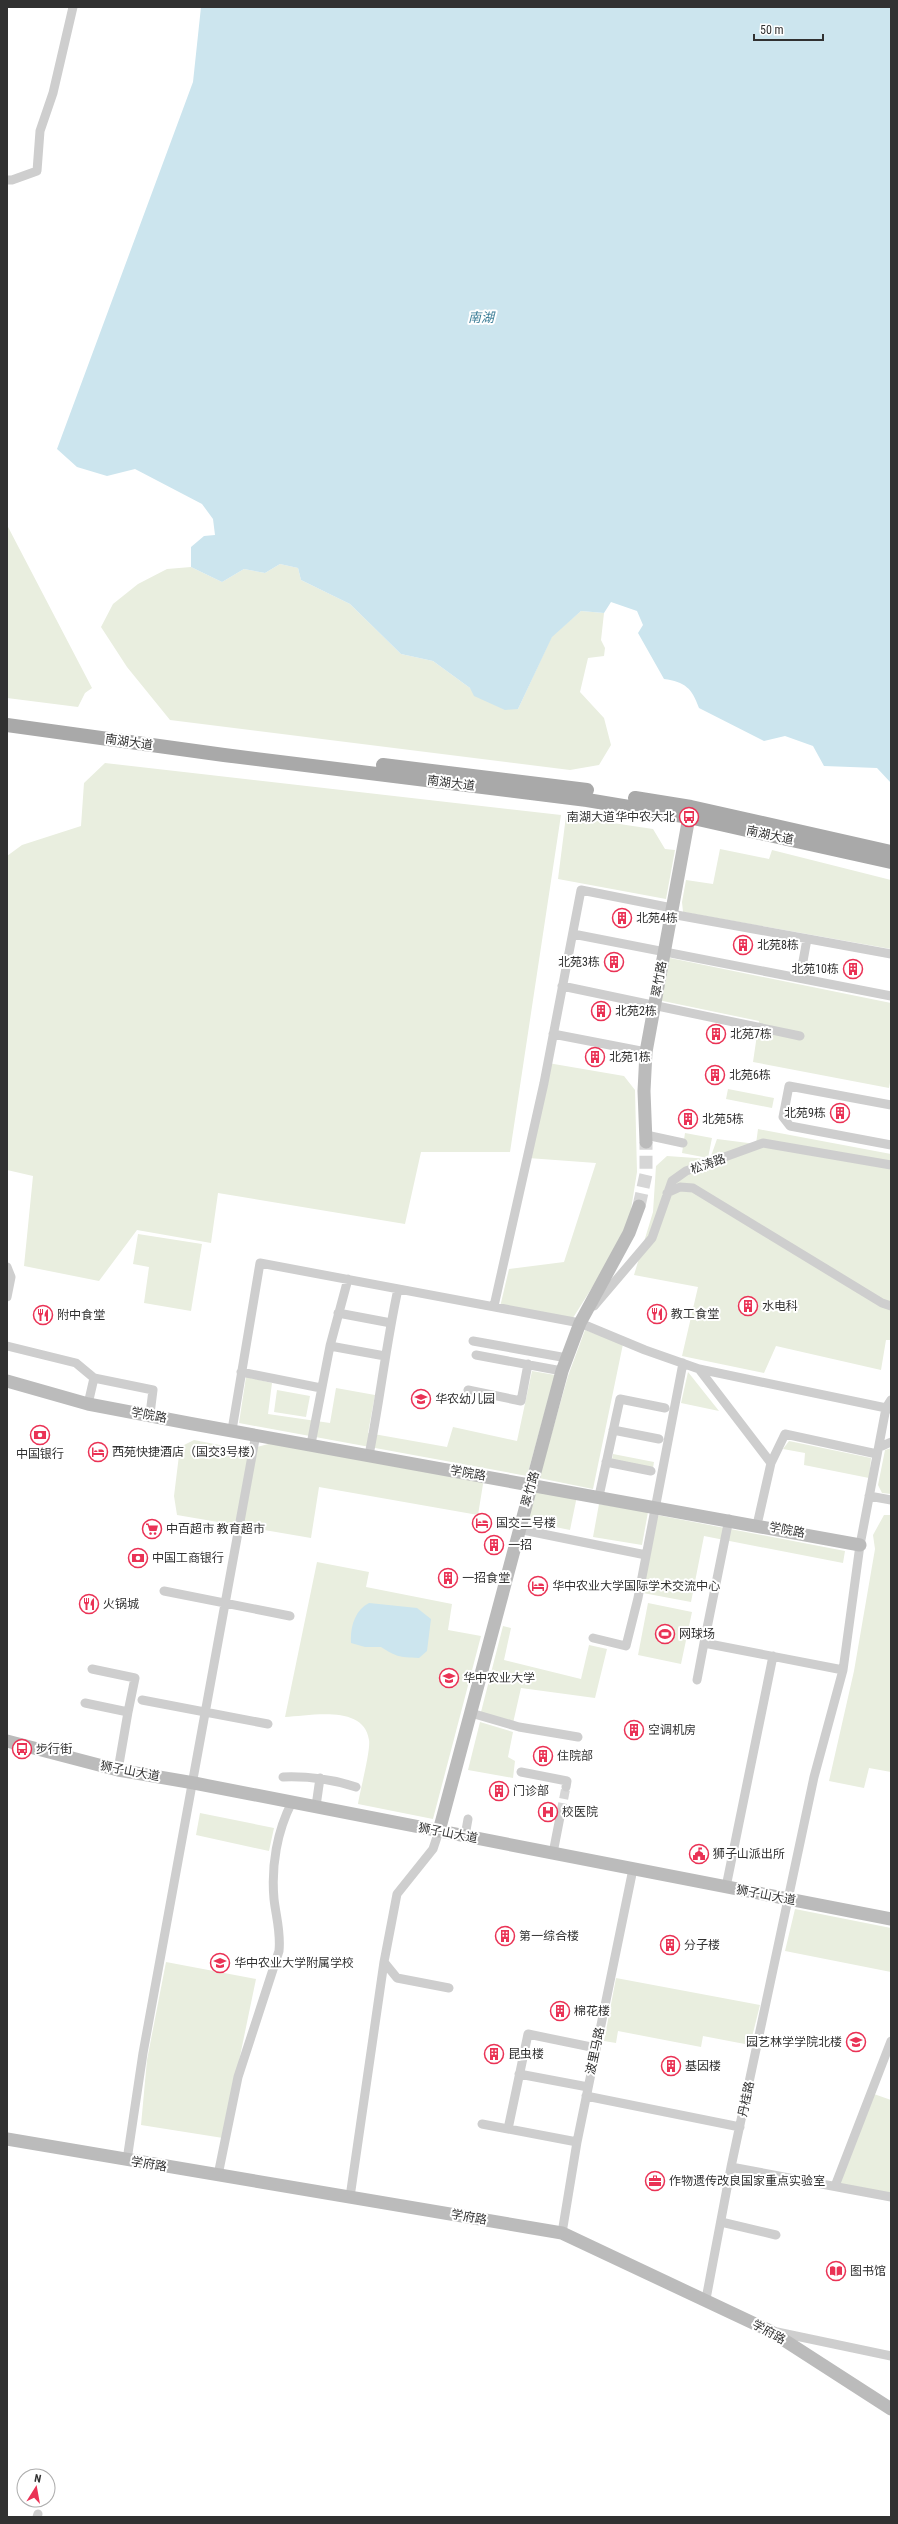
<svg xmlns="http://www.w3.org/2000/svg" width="898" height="2524" font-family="'Roboto Condensed','Noto Sans SC',sans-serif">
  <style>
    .green { fill: #e9eedf }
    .water { fill: #cce5ee }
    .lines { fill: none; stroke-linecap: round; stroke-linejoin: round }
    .street-tunnel { stroke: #d6d6d6; stroke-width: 9; stroke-dasharray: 9 4.5; stroke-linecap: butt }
    .secondary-tunnel { stroke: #d6d6d6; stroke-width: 13; stroke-dasharray: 13 6; stroke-linecap: butt }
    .street { stroke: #cecece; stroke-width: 9 }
    .secondary { stroke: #bbb; stroke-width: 13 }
    .primary { stroke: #a9a9a9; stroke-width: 14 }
    .labels { text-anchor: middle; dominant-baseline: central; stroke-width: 4; stroke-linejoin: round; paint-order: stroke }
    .street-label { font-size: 12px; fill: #313131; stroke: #fff }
    .poi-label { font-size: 12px; fill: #313131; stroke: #fff; text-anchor: start }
    .water-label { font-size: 13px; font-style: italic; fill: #3c7e97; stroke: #fff }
  </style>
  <rect width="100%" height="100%" fill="#fff"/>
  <path class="green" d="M7,525L92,688L85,693L78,707L7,698Z
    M280,564L298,568L301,580L350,604L401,654L433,661L470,688L518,709L552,636L581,611L604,613L601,640L605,648L604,656L588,658L580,692L604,718L611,745L599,765L570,770L170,720L127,667L101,627L113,604L138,584L167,569L191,567L222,582L244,569L265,573Z
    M105,763L561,815L510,1152H421L405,1224L218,1193L211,1243L137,1230L99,1281L24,1266L33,1176L7,1170V856L22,845L81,826L84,783Z
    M566,816L653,829L665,849L675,850L666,899L558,879Z
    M720,849L769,859L772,850L891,880V949L683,912L682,902L686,880L713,884Z
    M665,957L891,1003V1076L889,1088L753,1062L759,1021L658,1000Z
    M548,1063L624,1076L635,1090L637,1172L629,1222L612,1256L571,1321L500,1307L509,1269L564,1262L596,1163L528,1158Z
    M728,1089L774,1098L772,1108L726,1099Z
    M758,1129L891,1154V1340H886L881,1370L776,1346L764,1373L682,1356L698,1287L634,1275L653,1212L656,1166L667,1156L710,1159L717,1139L756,1144Z
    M685,1133L712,1138L708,1158L682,1153Z
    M138,1234L202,1244L191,1311L144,1303L149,1267L133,1264Z
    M585,1330L623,1344L593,1489L539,1478L568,1376Z
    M532,1371L555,1375L527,1476L239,1423L246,1377L272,1383L268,1414L330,1423L336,1388L375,1395L368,1433L447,1447L453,1427L517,1441Z
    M688,1372L719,1411L681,1403Z
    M277,1390L310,1396L306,1417L274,1412Z
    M194,1440L245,1450L276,1442L484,1478L478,1515L319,1487L311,1538L177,1515L174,1496L180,1447Z
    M789,1441L871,1458L869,1478L804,1465L805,1453L783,1449Z
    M891,1448V1494L882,1493L878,1485L885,1450Z
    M613,1454L654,1462L653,1468L612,1460Z
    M535,1488L577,1496L570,1530L525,1521Z
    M599,1504L648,1512L642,1545L593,1537Z
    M657,1515L845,1551L843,1563L704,1536L691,1602L643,1593Z
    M884,1515H891V1772L869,1768L864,1788L829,1781L854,1671L875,1549L873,1535Z
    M317,1562L369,1572L366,1587L452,1604L448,1630L481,1636L433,1819L358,1804C360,1791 371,1749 369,1740C364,1704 310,1716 285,1717Z
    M648,1603L692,1612L681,1664L638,1655Z
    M503,1626L511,1628L504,1660L581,1679L589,1645L607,1649L595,1698L521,1688L513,1723L481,1712Z
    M480,1722L513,1732L508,1757L515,1761L513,1778L468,1770Z
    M200,1813L274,1828L269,1851L196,1835Z
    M795,1909L891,1928V1972L785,1951Z
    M166,1962L256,1979L223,2138L141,2125L147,2060Z
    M616,1978L760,2005L750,2045L703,2036L701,2047L618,2031L616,2043L604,2041Z
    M874,2094L891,2100V2194L840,2184Z"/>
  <path class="water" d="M201,7H891V783L877,768L824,766L813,746L785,736L764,741L699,708C692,688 685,682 664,679L638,633L643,625L637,611L611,602L604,613L581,611L552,637L518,709L505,710L474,696L470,688L433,661L401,654L350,604L301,580L298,568L280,564L265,573L244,569L222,582L191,567V547L204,536L215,535L213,519L202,504L135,469L107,476L77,467L57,449L193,82Z
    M369,1603L417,1608L431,1619L427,1651L419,1658C398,1657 397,1657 381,1647H365L351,1643C350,1627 355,1610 369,1603Z"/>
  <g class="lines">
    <path class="street-tunnel" d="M561,1812L566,1787"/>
    <path class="secondary-tunnel" d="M639,1206L646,1174V1142"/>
    <path class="street" d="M7,180H12L37,171L40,131L53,93L73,7
      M671,914L891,954
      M573,934L891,996
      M800,978L807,939
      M562,986L800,1036
      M553,1034L646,1052
      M891,1105L789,1086L783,1117L790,1126L891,1145
      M646,1135L683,1143
      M667,1193L680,1187L693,1188L882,1303L891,1306
      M7,1267L11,1277L7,1297
      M494,1306L544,1083L581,890L672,908
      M594,1306L652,1238L672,1181L686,1171L763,1143L891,1165
      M338,1313L391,1323
      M473,1341L567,1358
      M7,1346L76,1363L94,1378
      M330,1346L385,1356
      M476,1355L562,1371
      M699,1369L891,1409
      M241,1372L321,1388
      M468,1390L521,1401L528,1364
      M88,1404L94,1378L153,1390L150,1414
      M232,1430L260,1263L580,1323L645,1350L699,1369L771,1463L757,1525
      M613,1430L659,1439
      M311,1444L330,1346L348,1279
      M880,1447L891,1442
      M369,1455C380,1400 386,1344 398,1289
      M606,1462L651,1471
      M771,1463L785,1434L877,1454
      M599,1496L620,1399L665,1408
      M869,1496L891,1500
      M729,1519L704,1643L843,1670
      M518,1529L646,1555
      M164,1591L290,1616
      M593,1638L626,1646L638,1598L683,1363
      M92,1669L135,1678L128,1712
      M697,1680L704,1643
      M142,1700L268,1724
      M85,1703L128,1712L118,1770
      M471,1713L519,1727L578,1737
      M521,1772L567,1781L566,1787
      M283,1777C309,1776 331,1779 356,1787
      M316,1806L320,1778
      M465,1836L468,1819
      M553,1853L561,1812
      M726,1887L773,1656
      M384,1962L397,1978L449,1988
      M519,2074L588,2087
      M586,2096L740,2127
      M482,2124L577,2142
      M508,2129L528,2034L596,2048
      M127,2160L143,2053L256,1434
      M731,2167L891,2197
      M218,2175L238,2077L279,1951C281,1932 276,1917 274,1899C271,1866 277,1831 292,1802
      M835,2186L891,2041
      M350,2197L384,1962L397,1894L433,1849L439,1831
      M721,2222L776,2235
      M562,2233L577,2142L633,1869
      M706,2299L731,2167L814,1777L843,1670L860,1545L886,1408L891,1400
      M777,2332L891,2356
      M37,2517L38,2514"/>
    <path class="secondary" d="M646,1142L644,1091L646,1052L689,817
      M7,1381L88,1404L188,1423L860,1545
      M7,1741L118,1770L194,1783L891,1919
      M439,1831L562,1371L580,1323L629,1233L639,1206
      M7,2139L562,2233L770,2331L891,2409"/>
    <path class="primary" d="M7,725L224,755L587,800L689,817L891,862
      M383,765L587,790
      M635,798L691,807L891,852"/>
  </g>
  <defs>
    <symbol id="bus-ring" viewBox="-11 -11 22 22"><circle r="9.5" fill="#fff" stroke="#ea3255" stroke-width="1.5"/><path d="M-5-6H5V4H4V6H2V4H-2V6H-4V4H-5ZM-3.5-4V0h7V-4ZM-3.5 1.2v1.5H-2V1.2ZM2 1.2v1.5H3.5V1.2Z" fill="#ea3255"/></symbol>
    <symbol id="building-ring" viewBox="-11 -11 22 22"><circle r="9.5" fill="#fff" stroke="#ea3255" stroke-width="1.5"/><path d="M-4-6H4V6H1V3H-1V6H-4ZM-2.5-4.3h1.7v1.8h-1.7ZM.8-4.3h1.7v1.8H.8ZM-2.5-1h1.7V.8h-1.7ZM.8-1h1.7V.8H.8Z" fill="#ea3255"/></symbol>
    <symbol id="restaurant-ring" viewBox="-11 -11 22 22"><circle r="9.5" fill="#fff" stroke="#ea3255" stroke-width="1.5"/><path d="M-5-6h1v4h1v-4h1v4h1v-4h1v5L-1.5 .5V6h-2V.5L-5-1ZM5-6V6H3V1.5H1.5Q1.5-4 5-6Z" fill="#ea3255"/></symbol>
    <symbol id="school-ring" viewBox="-11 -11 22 22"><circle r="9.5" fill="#fff" stroke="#ea3255" stroke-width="1.5"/><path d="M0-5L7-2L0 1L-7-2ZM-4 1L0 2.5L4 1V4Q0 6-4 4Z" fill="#ea3255"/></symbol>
    <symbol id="bank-ring" viewBox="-11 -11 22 22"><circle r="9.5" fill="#fff" stroke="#ea3255" stroke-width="1.5"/><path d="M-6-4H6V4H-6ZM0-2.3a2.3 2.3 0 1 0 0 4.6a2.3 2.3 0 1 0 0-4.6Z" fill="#ea3255"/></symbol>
    <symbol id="hotel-ring" viewBox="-11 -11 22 22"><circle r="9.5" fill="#fff" stroke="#ea3255" stroke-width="1.5"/><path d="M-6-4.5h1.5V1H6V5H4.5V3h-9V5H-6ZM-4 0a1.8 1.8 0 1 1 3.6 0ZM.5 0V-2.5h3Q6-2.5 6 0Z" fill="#ea3255"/></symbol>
    <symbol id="supermarket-ring" viewBox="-11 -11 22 22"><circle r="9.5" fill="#fff" stroke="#ea3255" stroke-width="1.5"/><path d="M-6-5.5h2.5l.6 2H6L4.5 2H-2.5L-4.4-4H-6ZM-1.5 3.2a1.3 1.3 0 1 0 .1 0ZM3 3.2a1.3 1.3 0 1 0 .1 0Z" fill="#ea3255"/></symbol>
    <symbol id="stadium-ring" viewBox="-11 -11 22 22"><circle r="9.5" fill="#fff" stroke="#ea3255" stroke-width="1.5"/><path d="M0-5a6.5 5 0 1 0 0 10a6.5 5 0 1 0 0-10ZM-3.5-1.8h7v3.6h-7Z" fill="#ea3255"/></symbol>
    <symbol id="university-ring" viewBox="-11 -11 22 22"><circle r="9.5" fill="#fff" stroke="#ea3255" stroke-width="1.5"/><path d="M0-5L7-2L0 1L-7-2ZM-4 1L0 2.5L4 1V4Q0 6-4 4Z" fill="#ea3255"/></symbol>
    <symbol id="hospital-ring" viewBox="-11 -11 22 22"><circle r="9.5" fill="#fff" stroke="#ea3255" stroke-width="1.5"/><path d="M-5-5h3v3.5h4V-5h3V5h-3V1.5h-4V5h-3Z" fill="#ea3255"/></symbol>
    <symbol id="civic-ring" viewBox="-11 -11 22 22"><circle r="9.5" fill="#fff" stroke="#ea3255" stroke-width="1.5"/><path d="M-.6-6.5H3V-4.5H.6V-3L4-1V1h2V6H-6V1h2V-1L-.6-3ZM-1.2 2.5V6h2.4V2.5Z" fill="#ea3255"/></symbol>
    <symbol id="office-ring" viewBox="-11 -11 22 22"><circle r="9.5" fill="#fff" stroke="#ea3255" stroke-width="1.5"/><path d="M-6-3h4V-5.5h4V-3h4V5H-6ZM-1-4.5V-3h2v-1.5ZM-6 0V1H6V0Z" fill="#ea3255"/></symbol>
    <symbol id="library-ring" viewBox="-11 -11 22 22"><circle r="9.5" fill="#fff" stroke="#ea3255" stroke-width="1.5"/><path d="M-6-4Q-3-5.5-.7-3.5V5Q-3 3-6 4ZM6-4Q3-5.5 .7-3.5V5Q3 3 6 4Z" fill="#ea3255"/></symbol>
  </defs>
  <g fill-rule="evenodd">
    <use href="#bus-ring" x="678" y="806" width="22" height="22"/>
    <use href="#building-ring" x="611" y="907" width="22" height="22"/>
    <use href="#building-ring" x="732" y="934" width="22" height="22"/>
    <use href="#building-ring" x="603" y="951" width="22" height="22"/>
    <use href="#building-ring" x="842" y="958" width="22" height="22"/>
    <use href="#building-ring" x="590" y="1000" width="22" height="22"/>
    <use href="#building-ring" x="705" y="1023" width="22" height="22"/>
    <use href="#building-ring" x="584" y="1046" width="22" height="22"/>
    <use href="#building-ring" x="704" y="1064" width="22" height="22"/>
    <use href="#building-ring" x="829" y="1102" width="22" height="22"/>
    <use href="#building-ring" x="677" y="1108" width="22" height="22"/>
    <use href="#building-ring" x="737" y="1295" width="22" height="22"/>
    <use href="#restaurant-ring" x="646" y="1303" width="22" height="22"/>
    <use href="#restaurant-ring" x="32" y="1304" width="22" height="22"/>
    <use href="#school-ring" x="410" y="1388" width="22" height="22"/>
    <use href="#bank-ring" x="29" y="1424" width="22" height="22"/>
    <use href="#hotel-ring" x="87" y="1441" width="22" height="22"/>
    <use href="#hotel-ring" x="471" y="1512" width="22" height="22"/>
    <use href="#supermarket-ring" x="141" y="1518" width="22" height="22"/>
    <use href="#building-ring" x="483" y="1534" width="22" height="22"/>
    <use href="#bank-ring" x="127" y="1547" width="22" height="22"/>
    <use href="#building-ring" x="437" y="1567" width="22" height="22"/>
    <use href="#hotel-ring" x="527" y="1575" width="22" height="22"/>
    <use href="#restaurant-ring" x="78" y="1593" width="22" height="22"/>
    <use href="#stadium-ring" x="654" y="1623" width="22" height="22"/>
    <use href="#university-ring" x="438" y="1667" width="22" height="22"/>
    <use href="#building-ring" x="623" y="1719" width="22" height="22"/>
    <use href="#bus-ring" x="11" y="1738" width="22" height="22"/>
    <use href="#building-ring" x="532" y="1745" width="22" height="22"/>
    <use href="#building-ring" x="488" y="1780" width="22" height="22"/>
    <use href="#hospital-ring" x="537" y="1801" width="22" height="22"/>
    <use href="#civic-ring" x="688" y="1843" width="22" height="22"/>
    <use href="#building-ring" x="494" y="1925" width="22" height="22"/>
    <use href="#building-ring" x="659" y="1934" width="22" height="22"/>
    <use href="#school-ring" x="209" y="1952" width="22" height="22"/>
    <use href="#building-ring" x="549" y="2000" width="22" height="22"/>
    <use href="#school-ring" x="845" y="2031" width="22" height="22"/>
    <use href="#building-ring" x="483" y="2043" width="22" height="22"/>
    <use href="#building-ring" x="660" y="2055" width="22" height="22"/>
    <use href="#office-ring" x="644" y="2170" width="22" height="22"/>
    <use href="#library-ring" x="825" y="2260" width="22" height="22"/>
  </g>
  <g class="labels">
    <g class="street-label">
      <text transform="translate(129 742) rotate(8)">南湖大道</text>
      <text transform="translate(451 783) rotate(7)">南湖大道</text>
      <text transform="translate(770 835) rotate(12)">南湖大道</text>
      <text transform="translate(659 979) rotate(-80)">翠竹路</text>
      <text transform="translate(708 1164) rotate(-19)">松涛路</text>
      <text transform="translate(149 1415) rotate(11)">学院路</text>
      <text transform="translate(468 1473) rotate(10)">学院路</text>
      <text transform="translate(530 1489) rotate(-74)">翠竹路</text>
      <text transform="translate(787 1530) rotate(11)">学院路</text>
      <text transform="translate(130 1771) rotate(11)">狮子山大道</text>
      <text transform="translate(448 1833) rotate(11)">狮子山大道</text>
      <text transform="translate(766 1895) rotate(11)">狮子山大道</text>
      <text transform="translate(595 2051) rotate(-78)">波里马路</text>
      <text transform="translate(746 2099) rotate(-78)">丹桂路</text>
      <text transform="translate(149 2164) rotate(9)">学府路</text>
      <text transform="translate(469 2217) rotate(10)">学府路</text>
      <text transform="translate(769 2332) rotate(29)">学府路</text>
    </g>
    <g class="poi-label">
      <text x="675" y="817" text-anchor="end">南湖大道华中农大北</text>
      <text x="636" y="918">北苑4栋</text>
      <text x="757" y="945">北苑8栋</text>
      <text x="600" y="962" text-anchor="end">北苑3栋</text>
      <text x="839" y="969" text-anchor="end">北苑10栋</text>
      <text x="615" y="1011">北苑2栋</text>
      <text x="730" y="1034">北苑7栋</text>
      <text x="609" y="1057">北苑1栋</text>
      <text x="729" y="1075">北苑6栋</text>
      <text x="826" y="1113" text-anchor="end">北苑9栋</text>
      <text x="702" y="1119">北苑5栋</text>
      <text x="762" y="1306">水电科</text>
      <text x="671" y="1314">教工食堂</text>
      <text x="57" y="1315">附中食堂</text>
      <text x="435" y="1399">华农幼儿园</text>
      <text x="112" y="1452">西苑快捷酒店（国交3号楼）</text>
      <text x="40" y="1454" text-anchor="middle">中国银行</text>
      <text x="496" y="1523">国交二号楼</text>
      <text x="166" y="1529">中百超市 教育超市</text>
      <text x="508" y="1545">一招</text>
      <text x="152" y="1558">中国工商银行</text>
      <text x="462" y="1578">一招食堂</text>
      <text x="552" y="1586">华中农业大学国际学术交流中心</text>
      <text x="103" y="1604">火锅城</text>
      <text x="679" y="1634">网球场</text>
      <text x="463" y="1678">华中农业大学</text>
      <text x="648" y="1730">空调机房</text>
      <text x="36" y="1749">步行街</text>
      <text x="557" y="1756">住院部</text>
      <text x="513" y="1791">门诊部</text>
      <text x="562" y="1812">校医院</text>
      <text x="713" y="1854">狮子山派出所</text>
      <text x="519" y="1936">第一综合楼</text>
      <text x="684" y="1945">分子楼</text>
      <text x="234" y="1963">华中农业大学附属学校</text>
      <text x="574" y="2011">棉花楼</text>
      <text x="842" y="2042" text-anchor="end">园艺林学学院北楼</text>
      <text x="508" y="2054">昆虫楼</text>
      <text x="685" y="2066">基因楼</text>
      <text x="669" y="2181">作物遗传改良国家重点实验室</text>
      <text x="850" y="2271">图书馆</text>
    </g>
    <g class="water-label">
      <text x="481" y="317">南湖</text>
    </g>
  </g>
  <rect width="898" height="2524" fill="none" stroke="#313131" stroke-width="16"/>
  <g transform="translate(36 2488) rotate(11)"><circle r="19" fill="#ffffff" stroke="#adadad"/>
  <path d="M0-3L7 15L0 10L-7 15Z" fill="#ea3255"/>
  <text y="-6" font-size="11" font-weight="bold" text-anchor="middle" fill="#313131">N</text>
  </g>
  <path d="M754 34v6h69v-6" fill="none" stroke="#313131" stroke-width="2"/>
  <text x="760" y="34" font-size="12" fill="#313131" stroke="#ffffff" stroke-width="3" paint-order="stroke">50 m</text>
</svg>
